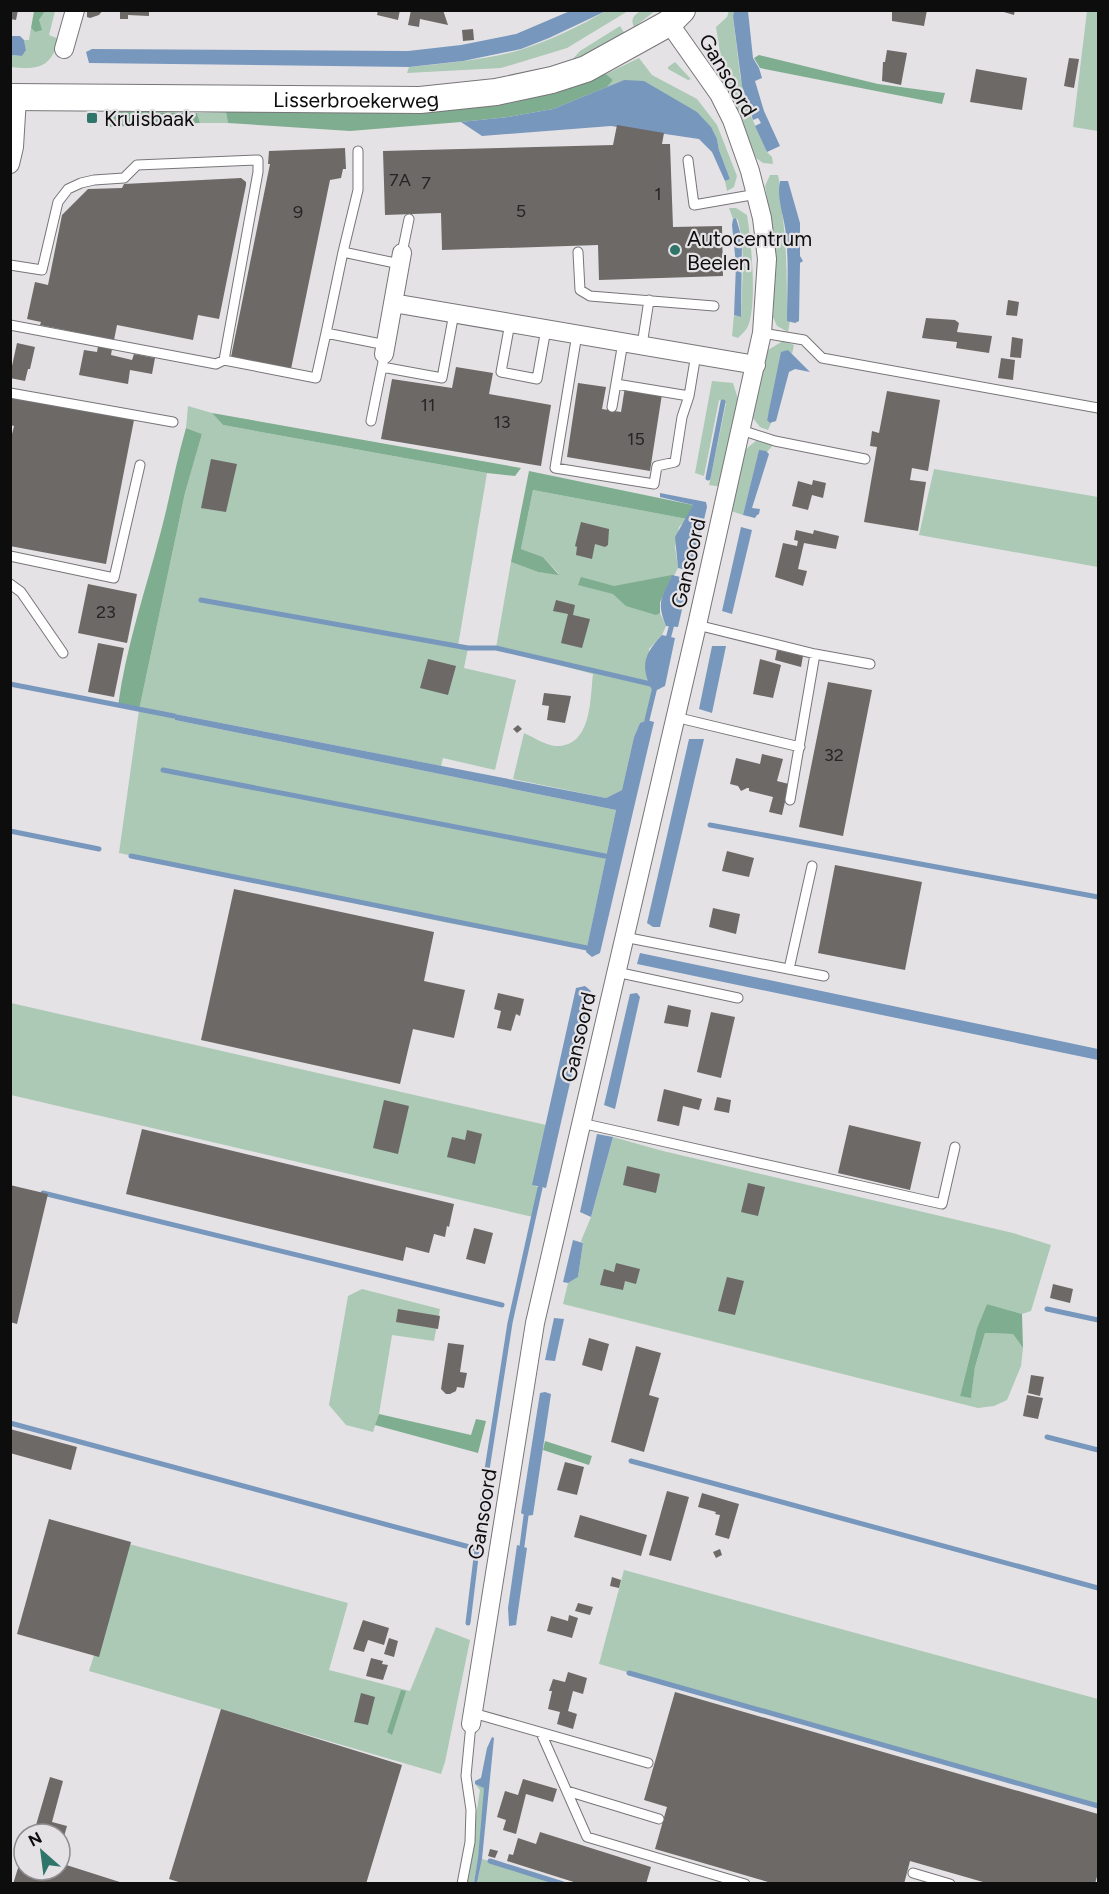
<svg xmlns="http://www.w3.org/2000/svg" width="1109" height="1894" font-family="Figtree,sans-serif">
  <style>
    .green { fill: #abc9b5 }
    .forest { fill: #7fad90 }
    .water { fill: #7897bc }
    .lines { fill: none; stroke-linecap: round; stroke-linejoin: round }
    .stream { stroke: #7897bc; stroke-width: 5 }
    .building { fill: #6c6966 }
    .lane-casing { stroke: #787579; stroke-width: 11 }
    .street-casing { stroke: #787579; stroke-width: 20 }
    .secondary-casing { stroke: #787579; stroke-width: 28 }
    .lane { stroke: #fff; stroke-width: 9 }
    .street { stroke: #fff; stroke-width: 18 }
    .secondary { stroke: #fff; stroke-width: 26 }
    .poi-dot { fill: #2f756a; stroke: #e5e2e6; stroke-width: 2 }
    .labels { text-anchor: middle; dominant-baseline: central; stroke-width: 4.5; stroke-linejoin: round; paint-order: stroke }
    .number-label { font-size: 18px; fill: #262424 }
    .street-label { font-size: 21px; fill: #0e0d0e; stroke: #e5e2e6 }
    .poi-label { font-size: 21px; fill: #0e0d0e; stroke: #e5e2e6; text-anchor: start }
  </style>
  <rect width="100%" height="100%" fill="#e5e2e6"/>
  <path class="green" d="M641,10L655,11L634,27C630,18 634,16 641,10Z
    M45,11H55L49,35L59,39C51,68 38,70 11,67L10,55L22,56L26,50L24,40H29L31,28L35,32L39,20Z
    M606,11H628L567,48L501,68L407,73L409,67C446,63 485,60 520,50C549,41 580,26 606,11Z
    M729,11H734L733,16L740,75L746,105L767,152L772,157L773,164L763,163L756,158L725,86L716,27L727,17Z
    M1087,11H1098V131L1073,127Z
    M620,26L625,34L594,52L570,62L580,51Z
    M639,58L652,75L697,99L717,125L737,176L734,187L727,191L725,181L730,179L719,150L717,139L624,80L607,87L613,80L606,74Z
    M675,62L691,79L688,80L668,69V67Z
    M226,112L228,123H200L197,113Z
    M770,175H778C780,182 779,190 780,198C787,239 787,279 787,320L790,321L788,332L777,326L773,317L775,270L772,227L765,186Z
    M729,208H736L747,215C751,238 758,309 747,328C745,331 741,335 738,338L732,336L734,315L741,317L743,265L742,239L738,220L736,218L733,219Z
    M783,341L794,345L792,354L788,350L767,419L771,423L768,430L760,427L752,417L768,350Z
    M712,381L733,383L738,399L723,487L709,485L726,403L719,400L704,476L695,473Z
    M188,406L212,413L223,425L487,473L458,646L468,648L464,668L516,680L495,770L443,758L441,766L175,714V720L616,810L587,948L448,923L119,853L139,710L185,493L202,434L186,428Z
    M757,440L773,445L767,452L759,451L743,515L731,511L746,449Z
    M934,469L1098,497V567L919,535Z
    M533,490L687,519L679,527L675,547L678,568L660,602V613L666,626L662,635L649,649L650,685L653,692L647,720L640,723L634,737L622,790L606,798L513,779L524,733C533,737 545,745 555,746C592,748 590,699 593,674L496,648L511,562L538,572L559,574L543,557L521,549Z
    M11,1003L546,1125L533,1185L540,1188L533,1217L11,1095Z
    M613,1137L663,1151L1013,1233L1051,1245L1031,1311L1022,1314L987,1304L977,1328L960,1396L971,1397L975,1367L985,1333L1013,1334L1023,1348L1021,1366L1007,1400L994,1406L978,1408L563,1304L568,1283L578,1277L583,1243L581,1241L591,1217Z
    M362,1289L440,1309L434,1341L392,1335L379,1414L373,1432L346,1425L329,1405L348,1296Z
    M129,1544L348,1603L329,1670L410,1691L436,1627L470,1640L445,1762L441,1774L89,1671Z
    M624,1570L1098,1699V1806L599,1664Z
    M475,1784L484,1787C484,1819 480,1852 474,1883L467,1884L476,1832L475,1822L480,1790Z
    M482,1859L560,1883L477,1884Z"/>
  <path class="forest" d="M34,11H45L39,20L42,30L35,32L31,28Z
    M759,55L878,84L945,93L942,104L760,68L754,58Z
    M606,74L613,80L607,87L553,109L508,117L461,122L350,131L228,123L226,112L424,108L559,91Z
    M105,111L197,113L200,123L105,127Z
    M212,413L521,468L515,476L487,473L223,425Z
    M186,428L202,434L185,493L139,710L118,706C126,646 146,589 161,531C170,497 176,462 186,428Z
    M529,471L693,505L687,519L533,490L521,549L543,557L559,575L538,572L511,562Z
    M672,575L660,602V613L656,615L626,606L613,594L578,585L581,577L614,586Z
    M987,1304L1022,1314L1023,1348L1013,1334L985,1333L975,1367L971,1398L960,1396L977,1328Z
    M379,1414L471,1435L476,1419L486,1421L478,1453L375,1425Z
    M545,1441L592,1456L589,1465L543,1450Z
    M401,1690L406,1691L392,1735L387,1732Z"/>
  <path class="water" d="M570,11H606L549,38L521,49L463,61L409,67L89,63L86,52L92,49L408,51L461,45L516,34Z
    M734,11H748L753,58L759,68L762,78L755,81L764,111L780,146L767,152L755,126L761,123L758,118L753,120L742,86L733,16Z
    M10,36H20L24,40L26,50L22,56L11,55Z
    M624,80L644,81L697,112L711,127L717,139L719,150L730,179L725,181L712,152L699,139L611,126L482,136L461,122L508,117L553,109Z
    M780,181H788L800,223V256L803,261L800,263L799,321L795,323L787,321C787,293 789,264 786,236C785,218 776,199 780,181Z
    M736,218L742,239L741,317L734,315L736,265L732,225L733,219Z
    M788,350L810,372L795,369L789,372L776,421L770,423L767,420L781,352Z
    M759,450L766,451L769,454L752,508L760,509L759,514L757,515L755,518L743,515Z
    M660,493L706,502L707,507L692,570H686L678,568L675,537L693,505L660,497Z
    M741,527L752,530L732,614L722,611Z
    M672,575L689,579L678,627L666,626C656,601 662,598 672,575Z
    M662,635L675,638L665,686L653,692C640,667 643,655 662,635Z
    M712,646H726L712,713L699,709Z
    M175,714L606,798L622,790L634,737L640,723L647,720L654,722L600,953L592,957L586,952L616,810L175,720Z
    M689,739H704L660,927H653L647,923Z
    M640,953L1098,1049V1060L637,964Z
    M585,986L591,991L546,1188L532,1185L576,988Z
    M637,993L640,997L615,1109L604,1105L630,994Z
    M597,1134L613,1137L591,1217L580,1212Z
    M573,1240L583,1243L578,1277L568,1283L563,1282Z
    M554,1318L564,1319L555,1361L545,1360Z
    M545,1392L551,1394L533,1515L526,1516L521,1513L540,1393Z
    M517,1545L527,1548L516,1625L509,1626L508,1608Z
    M492,1737L494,1738L482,1859L477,1883H474L478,1858L484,1788L475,1784V1781L481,1778L487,1748Z"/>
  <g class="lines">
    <path class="stream" d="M708,478L723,402
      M682,585L687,565
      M201,600L468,648H496L655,685
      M667,643L673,620
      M10,684L174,716
      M647,720L655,687
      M163,770L605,856
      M710,825L1098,897
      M10,831L99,849
      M131,856L587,948
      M43,1193L502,1305
      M1047,1309L1098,1320
      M10,1423L477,1549
      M1047,1437L1098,1450
      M631,1461L1098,1588
      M522,1546L526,1516
      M468,1623L486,1476L510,1323L540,1188
      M629,1673L1098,1806
      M490,1861L563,1884"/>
  </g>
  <path class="building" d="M10,10H18L16,20L10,19Z
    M87,10H103L99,15L90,18L87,17Z
    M120,10H149V16L128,15V19H120Z
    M378,10H400L398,20L377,15Z
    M411,10H443L448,25L420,19L419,27L408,25Z
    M892,10H927L924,26L892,21Z
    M997,10H1015L1014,15Z
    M473,29L474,40L463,41L462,30Z
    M887,50L907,53L901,85L882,81L883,62H885Z
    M1069,58L1079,59L1074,88L1064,86Z
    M976,69L1027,78L1022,110L970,102Z
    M617,125L664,133L662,144H670L673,227L722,226L723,276L599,280L598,245L442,250L441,213L385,215L383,151L613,145Z
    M345,148L346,169H343L341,178L330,180L291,369L231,357L270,164H268L269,151Z
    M241,178L246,182V185L219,319L198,315L193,340L117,325L114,340L40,325L41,322L27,319L35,282L48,285L62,215L88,189L122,188L124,184Z
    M1008,300L1019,302L1017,316L1006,315Z
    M926,318L955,320L959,323L957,332L992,336L989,353L956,348L957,342L922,338Z
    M1012,337L1023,339L1021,358L1010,357Z
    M17,343L35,347L30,369H28L25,381L10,378V365L12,366Z
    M98,346L112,349L111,355L132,360L134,354L155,358L152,374L130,370L128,384L79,375L84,350L97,352Z
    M1001,358L1015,360L1013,380L998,378Z
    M456,367L493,373L489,394L551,405L541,466L381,439L392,379L452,388Z
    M578,383L606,387L602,409L621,412L625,387L662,394L650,471L567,457Z
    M887,391L940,400L928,471L912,468L910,480L926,482L918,531L864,522L877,447L870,446L872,431L879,433Z
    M10,396L134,420L106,564L10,546V442L14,426L10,425Z
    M211,459L237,464L226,512L201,508Z
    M813,480L826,483L823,498L812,495L808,510L792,506L798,481L812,485Z
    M581,522L609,529L608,545L605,547L595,544L592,559L576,555L577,547L575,546Z
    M796,530L813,534L814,530L839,536L836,549L804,543L798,569L807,571L803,586L775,577L783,543L797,546L798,541L794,540Z
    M88,584L137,594L127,643L78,633Z
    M556,600L575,605L573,615L590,619L582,648L561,643L568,614L553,611Z
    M98,643L124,648L114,697L88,692Z
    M777,650L803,656L801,667L775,660Z
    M428,659L456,666L448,695L420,688Z
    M760,659L781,665L773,698L753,694Z
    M828,682L872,690L843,836L799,827Z
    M544,693L571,696L565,723L547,720L549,706L542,705Z
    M518,725L522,729L517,733L513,729Z
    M762,754L783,759L777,781L789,784L782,815L769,812L773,797L749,791V788H747L741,791L738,786L730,784L736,758L760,764Z
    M727,851L754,858L749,877L722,871Z
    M835,865L922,882L905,970L818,953Z
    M234,889L434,932L424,981L465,990L454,1038L413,1029L400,1084L201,1040Z
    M713,908L740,914L736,934L709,927Z
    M498,993L524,999L520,1016L516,1014L511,1031L497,1028L501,1011L494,1009Z
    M668,1005L691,1010L688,1027L664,1023Z
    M711,1012L735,1017L721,1078L697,1072Z
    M664,1089L702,1099L699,1110L683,1106L679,1126L657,1121Z
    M717,1097L731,1100L729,1113L714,1110Z
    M384,1100L409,1106L398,1154L373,1148Z
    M849,1125L921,1142L910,1190L838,1173Z
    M142,1129L454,1204L449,1227L447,1226L445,1237L434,1234L429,1253L406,1247L403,1261L126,1194Z
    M467,1130L482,1134L475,1164L447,1157L452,1137L465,1140Z
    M627,1166L660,1174L656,1193L623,1185Z
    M748,1183L765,1187L758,1216L741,1212Z
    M10,1185L48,1194L17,1324L10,1322Z
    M474,1228L493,1233L485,1264L466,1259Z
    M616,1263L640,1269L636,1284L625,1281L623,1290L600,1285L604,1269L614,1272Z
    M727,1277L744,1281L735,1315L718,1311Z
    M1053,1284L1073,1289L1070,1303L1050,1298Z
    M398,1309L440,1316L438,1329L396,1322Z
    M589,1338L609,1344L602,1371L582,1365Z
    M448,1343L464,1345L460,1372L467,1373L464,1388L457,1387L456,1391L450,1394H446L441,1389Z
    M636,1346L661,1353L649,1395L659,1398L644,1452L611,1442Z
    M1031,1375L1044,1377L1040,1396L1028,1393Z
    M1027,1395L1043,1398L1038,1419L1023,1416Z
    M10,1429L77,1447L71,1470L10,1453Z
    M565,1462L584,1467L577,1495L557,1490Z
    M667,1491L689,1497L671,1561L649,1555Z
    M702,1493L739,1504L729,1539L715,1535L720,1515L715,1514L716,1512L698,1507Z
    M580,1515L647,1535L641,1556L574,1537Z
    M49,1519L131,1542L99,1657L17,1634Z
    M720,1549L722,1555L716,1558L713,1552Z
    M612,1577L621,1580L619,1588L610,1586Z
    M578,1603L593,1607L590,1615L575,1611Z
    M569,1615L578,1618L572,1638L547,1631L551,1616L568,1621Z
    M363,1620L389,1628L384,1645L368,1640L364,1652L353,1649Z
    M389,1638L398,1641L394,1657L384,1654Z
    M371,1658L383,1661L382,1664L388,1665L383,1680L366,1676Z
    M568,1672L587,1678L583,1694L573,1691L568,1711L577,1714L573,1729L557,1724L560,1712L548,1709L552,1691H549L553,1679L565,1682Z
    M675,1692L1098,1814V1873L1095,1884H990L910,1861L904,1884H775L655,1849L667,1807L644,1800Z
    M361,1693L375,1697L368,1725L354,1722Z
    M221,1709L402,1765L366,1884H185L169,1879Z
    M50,1777L63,1781L52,1822L67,1826L63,1840L60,1839V1834H43L34,1832Z
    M523,1779L557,1789L553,1802L526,1794L516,1834L503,1830L506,1820L497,1817L505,1791L518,1795Z
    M540,1832L651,1867L646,1884H580L507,1861L509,1854L513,1855L518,1838L536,1844Z
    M24,1849V1870H60V1863L126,1884H13Z
    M490,1849L498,1851L495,1858L488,1856Z"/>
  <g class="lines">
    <defs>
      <path id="lane" d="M688,160L694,205L757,194
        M343,252L358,190V151
        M578,252L580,290L590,296L714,306
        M402,253L409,219
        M10,265L42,270L58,202L68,189L81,183L94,180L124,178L137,165L258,160V172L224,360L316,378L326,333
        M510,323L501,372L537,379L546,329
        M10,325L216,364L224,360
        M762,333L804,340L822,358L1098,408
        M577,334L555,468L654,484L657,466L675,462L682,417L689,396
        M386,345L326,333L343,252L400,264
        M642,345L649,300
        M382,367L442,378L454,313
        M616,384L689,396L696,354
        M10,393L173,422
        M612,407L623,342
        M371,421L383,362
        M741,430L775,441L865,459
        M10,556L114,578L140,465
        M10,584L21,592L63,653
        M697,625L815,654L870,664
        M675,717L800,747
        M790,800L815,654
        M624,937L824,976
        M789,969L812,866
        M616,972L738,998
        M581,1123L942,1204L955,1147
        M473,1713L648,1763
        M541,1733L587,1837L745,1884
        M567,1791L659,1819
        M913,1873L950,1884
        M462,1884L470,1842L471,1810L466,1776L471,1724"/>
      <path id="street" d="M64,49L75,10
        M10,164L14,147L17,98
        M393,303L756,365
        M384,354L402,253
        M471,1724L535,1323L697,625L762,333L767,259L762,218L750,171L732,120L719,94L669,23"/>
      <g id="secondary">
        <path id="s1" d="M10,97L420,100L496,92L552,80L586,69L669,23L682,10"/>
      </g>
    </defs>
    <use href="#lane" class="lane-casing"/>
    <use href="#street" class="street-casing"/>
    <use href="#secondary" class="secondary-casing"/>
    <use href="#lane" class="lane"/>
    <use href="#street" class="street"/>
    <use href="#secondary" class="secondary"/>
  </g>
  <g class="poi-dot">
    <rect x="86" y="112" width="12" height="12" rx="3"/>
    <circle cx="675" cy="250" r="6"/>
  </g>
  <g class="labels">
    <g class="number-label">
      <text x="400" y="180">7A</text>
      <text x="426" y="183">7</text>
      <text x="658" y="194">1</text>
      <text x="521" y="211">5</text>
      <text x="298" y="212">9</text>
      <text x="428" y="405">11</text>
      <text x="502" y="422">13</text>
      <text x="636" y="439">15</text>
      <text x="106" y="612">23</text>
      <text x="834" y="755">32</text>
    </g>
    <g class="street-label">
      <text transform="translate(728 75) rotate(59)">Gansoord</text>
      <text stroke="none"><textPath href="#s1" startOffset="346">Lisserbroekerweg</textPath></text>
      <text transform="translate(688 563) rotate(-77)">Gansoord</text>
      <text transform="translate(578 1037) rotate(-77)">Gansoord</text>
      <text transform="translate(482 1514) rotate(-81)">Gansoord</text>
    </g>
    <g class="poi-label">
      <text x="104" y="118">Kruisbaak</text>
      <text x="687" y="238">Autocentrum<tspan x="687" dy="24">Beelen</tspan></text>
    </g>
  </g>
  <rect width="1109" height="1894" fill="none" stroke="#0e0d0e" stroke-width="24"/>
  <g transform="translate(42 1852) rotate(332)"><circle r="28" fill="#e5e2e6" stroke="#8f8d90" stroke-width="1.5"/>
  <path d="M0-4.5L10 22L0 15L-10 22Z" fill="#2f756a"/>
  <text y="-9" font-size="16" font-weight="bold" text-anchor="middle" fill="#0e0d0e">N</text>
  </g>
</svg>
